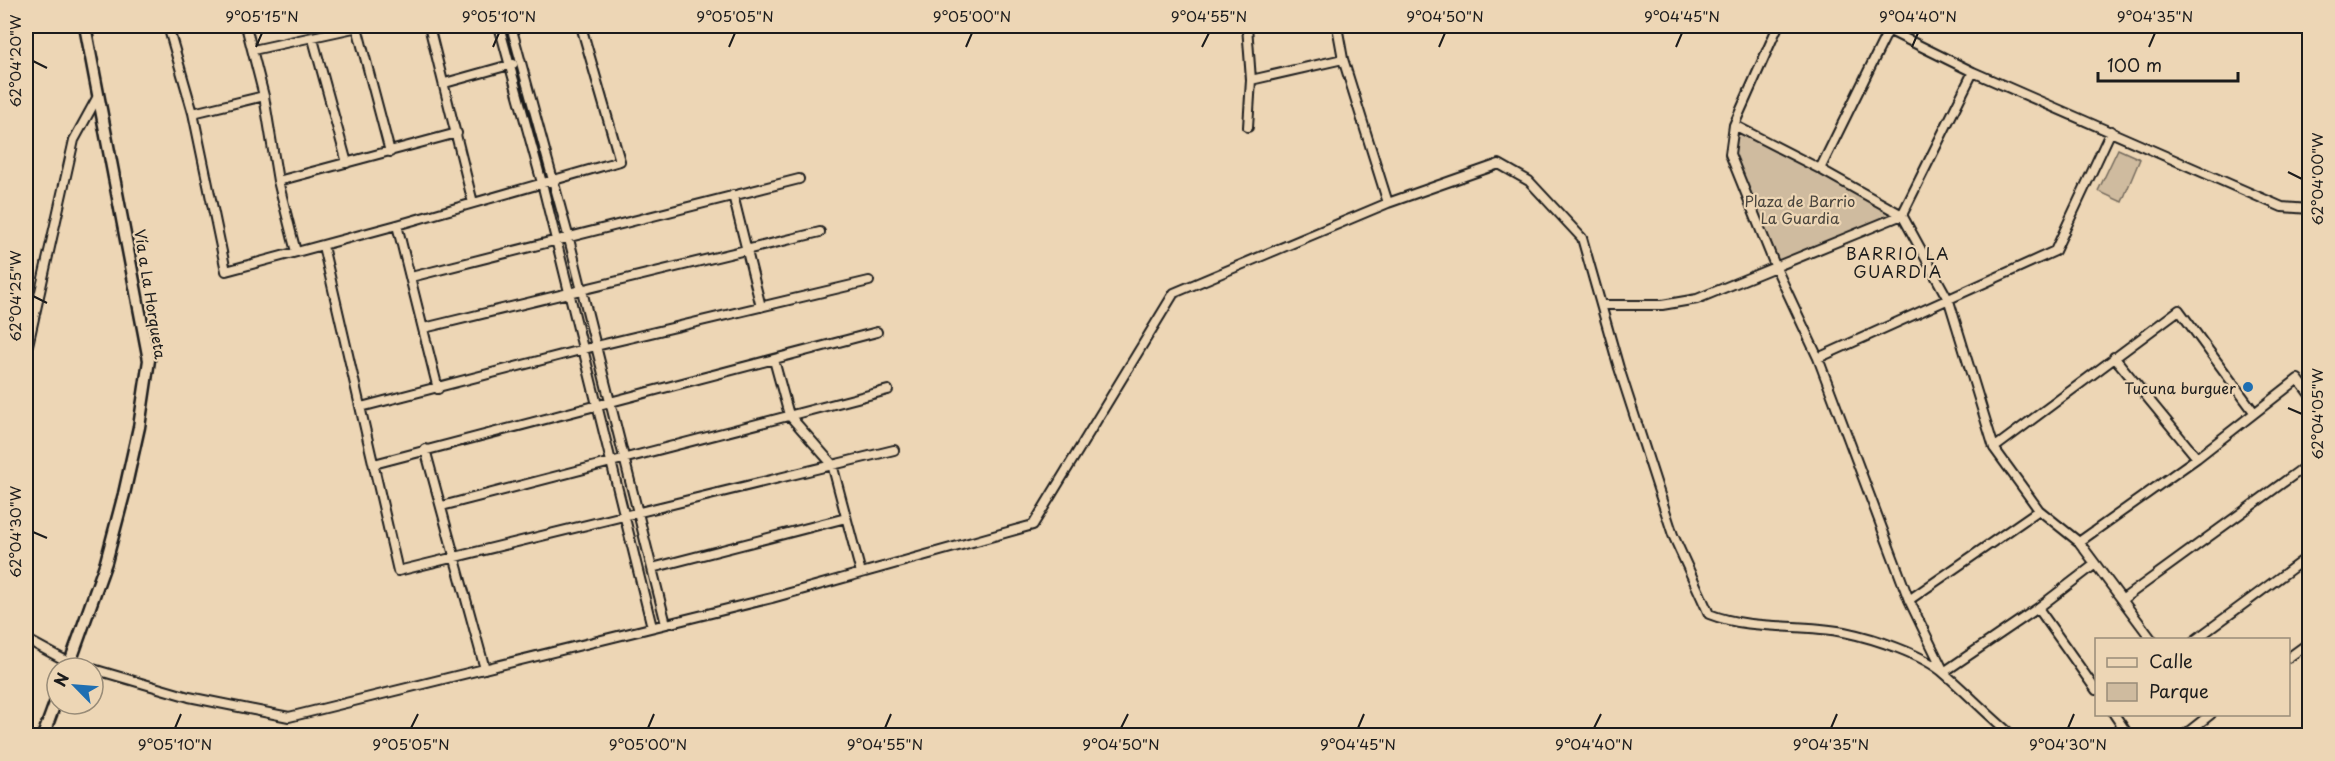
<svg xmlns="http://www.w3.org/2000/svg" width="2335" height="761" font-family="'Playpen Sans',sans-serif">
  <style>
    .green { fill: #cfbb9f; stroke: #766c5e; stroke-width: 1.5 }
    .lines { fill: none; stroke-linecap: round; stroke-linejoin: round }
    .street-casing { stroke: #1c1c1c; stroke-width: 12 }
    .secondary-casing { stroke: #1c1c1c; stroke-width: 15 }
    .street { stroke: #edd6b5; stroke-width: 8 }
    .secondary { stroke: #edd6b5; stroke-width: 10 }
    .ticks { fill: none; stroke: #1c1c1c; stroke-width: 2 }
    .poi-dot { fill: #1f6fb2; stroke: #edd6b5; stroke-width: 2 }
    .labels { text-anchor: middle; dominant-baseline: central; stroke-width: 4.5; stroke-linejoin: round; paint-order: stroke }
    .park-label { font-size: 15px; fill: #49443d; stroke: #edd6b5 }
    .street-label { font-size: 15px; fill: #1c1c1c; stroke: #edd6b5 }
    .poi-label { font-size: 15px; fill: #1c1c1c; stroke: #edd6b5; text-anchor: end }
    .neighbourhood-label { font-size: 16px; letter-spacing: 1.5px; fill: #1c1c1c; stroke: #edd6b5 }
    .neatline { fill: none; stroke: #1c1c1c; stroke-width: 2 }
    .ticks-label { font-size: 15px; text-anchor: middle; fill: #1c1c1c }
  </style>
  <rect width="100%" height="100%" fill="#edd6b5"/>
  <filter id="ink" filterUnits="userSpaceOnUse"><feTurbulence type="fractalNoise" baseFrequency=".0167" numOctaves="2"/><feDisplacementMap in="SourceGraphic" scale="12" xChannelSelector="R" yChannelSelector="G"/><feConvolveMatrix kernelMatrix="1 2 1 2 8 2 1 2 1" color-interpolation-filters="sRGB"/></filter>
  <g filter="url(#ink)">
    <path class="green" d="M1734,125L1902,215L1776,268L1730,154Z
      M2118,149L2140,159L2122,202L2098,191Z"/>
    <g class="lines">
      <defs>
        <path id="street" d="M168,26L193,113L226,271L397,225L620,161L581,26
          M246,26L264,96L278,181L296,252
          M429,26L473,203
          M499,26L542,183L652,627
          M511,26L568,235L666,624
          M1247,26L1251,80L1248,127
          M1337,26L1343,59L1388,203
          M1778,26L1734,125L1730,154L1776,268L1818,358L1909,600L1944,672L2038,608L2094,565
          M1880,26L1973,72L2282,207L2310,209
          M2304,26L2310,29
          M357,27L390,152
          M313,39L347,163
          M253,50L363,26
          M1251,80L1343,59
          M445,83L513,64
          M193,113L264,96
          M1734,125L1820,169L1902,215L1949,301L1994,448L2039,510L2079,542L2152,640
          M1820,169L1889,29
          M278,181L457,133
          M733,195L761,307
          M397,225L438,389
          M323,246L398,571L894,450
          M411,277L799,179
          M1603,305H1662L1697,299L1902,215L1973,72
          M424,328L820,232
          M26,354L74,140L97,98
          M2114,357L2197,458
          M1818,358L2055,251L2111,131
          M774,360L789,415L832,464L861,573
          M361,407L596,346L869,281
          M1994,448L2179,310L2254,412
          M425,449L485,669
          M374,464L877,332
          M442,506L888,390
          M2079,542L2197,458L2298,379L2310,395
          M652,568L846,518
          M2123,599L2310,463
          M1909,600L2039,510
          M2038,608L2096,690
          M26,639L70,663L88,668
          M2195,640L2310,555
          M2288,658L2310,642
          M93,669L189,697L289,717L772,598L1033,525L1174,293L1388,203L1499,164L1529,181L1582,238L1619,368L1673,535L1709,614C1752,631 1799,623 1844,632C1873,638 1923,654 1945,674C1968,694 1989,716 2013,736
          M2114,714L2129,736
          M2183,736L2211,714"/>
        <path id="secondary" d="M68,668L106,562L124,494L139,427L149,360L85,26
          M43,736L57,698"/>
      </defs>
      <use href="#street" class="street-casing"/>
      <use href="#secondary" class="secondary-casing"/>
      <use href="#street" class="street"/>
      <use href="#secondary" class="secondary"/>
    </g>
  </g>
  <path class="ticks" d="M256,47L262,33M493,47L499,33M729,47L735,33M966,47L972,33M1202,47L1209,33M1439,47L1445,33M1676,47L1682,33M1912,47L1918,33M2149,47L2155,33M33,61L47,68M2288,172L2302,179M33,296L47,303M2288,408L2302,414M33,532L47,538M175,728L181,714M411,728L418,714M648,728L654,714M885,728L891,714M1121,728L1128,714M1358,728L1364,714M1594,728L1601,714M1831,728L1837,714M2068,728L2074,714"/>
  <circle class="poi-dot" cx="2248" cy="387" r="6"/>
  <g class="labels">
    <g class="park-label">
      <text x="1800" y="200">Plaza de Barrio<tspan x="1800" dy="17">La Guardia</tspan></text>
    </g>
    <g class="street-label">
      <text transform="translate(151 294) rotate(81)">Vía a La Horqueta</text>
    </g>
    <g class="poi-label">
      <text x="2236" y="387">Tucuna burguer</text>
    </g>
    <g class="neighbourhood-label">
      <text x="1898" y="253">BARRIO LA<tspan x="1898" dy="18">GUARDIA</tspan></text>
    </g>
  </g>
  <rect width="2335" height="761" fill="none" stroke="#edd6b5" stroke-width="66"/>
  <rect x="2095" y="638" width="195" height="78" fill="#edd6b5" stroke="#998c78" stroke-width="1.5"/>
  <rect x="2107" y="658" width="30" height="9" fill="#edd6b5" stroke="#998c78" stroke-width="1.5"/>
  <text x="2149" y="668" font-size="18" fill="#1c1c1c">Calle</text>
  <rect x="2107" y="683" width="30" height="18" fill="#cfbb9f" stroke="#998c78" stroke-width="1.5"/>
  <text x="2149" y="698" font-size="18" fill="#1c1c1c">Parque</text>
  <g transform="translate(75 686) rotate(295)"><circle r="28" fill="#edd6b5" stroke="#998c78" stroke-width="1.5"/>
  <path d="M0-4.5L10 22L0 15L-10 22Z" fill="#1f6fb2"/>
  <text y="-9" font-size="16" font-weight="bold" text-anchor="middle" fill="#1c1c1c">N</text>
  </g>
  <path d="M2098 72v9h140v-9" fill="none" stroke="#1c1c1c" stroke-width="3"/>
  <text x="2107" y="72" font-size="18" fill="#1c1c1c" stroke="#edd6b5" stroke-width="4.5" paint-order="stroke">100 m</text>
  <rect x="33" y="33" width="2269" height="695" class="neatline"/>
  <g class="ticks-label">
    <text x="262" y="22">9°05'15"N</text>
    <text x="499" y="22">9°05'10"N</text>
    <text x="735" y="22">9°05'05"N</text>
    <text x="972" y="22">9°05'00"N</text>
    <text x="1209" y="22">9°04'55"N</text>
    <text x="1445" y="22">9°04'50"N</text>
    <text x="1682" y="22">9°04'45"N</text>
    <text x="1918" y="22">9°04'40"N</text>
    <text x="2155" y="22">9°04'35"N</text>
    <text transform="translate(16 61) rotate(-90)" y="5">62°04'20"W</text>
    <text transform="translate(2318 179) rotate(-90)" y="5">62°04'00"W</text>
    <text transform="translate(16 296) rotate(-90)" y="5">62°04'25"W</text>
    <text transform="translate(2318 414) rotate(-90)" y="5">62°04'05"W</text>
    <text transform="translate(16 532) rotate(-90)" y="5">62°04'30"W</text>
    <text x="175" y="750">9°05'10"N</text>
    <text x="411" y="750">9°05'05"N</text>
    <text x="648" y="750">9°05'00"N</text>
    <text x="885" y="750">9°04'55"N</text>
    <text x="1121" y="750">9°04'50"N</text>
    <text x="1358" y="750">9°04'45"N</text>
    <text x="1594" y="750">9°04'40"N</text>
    <text x="1831" y="750">9°04'35"N</text>
    <text x="2068" y="750">9°04'30"N</text>
  </g>
</svg>
